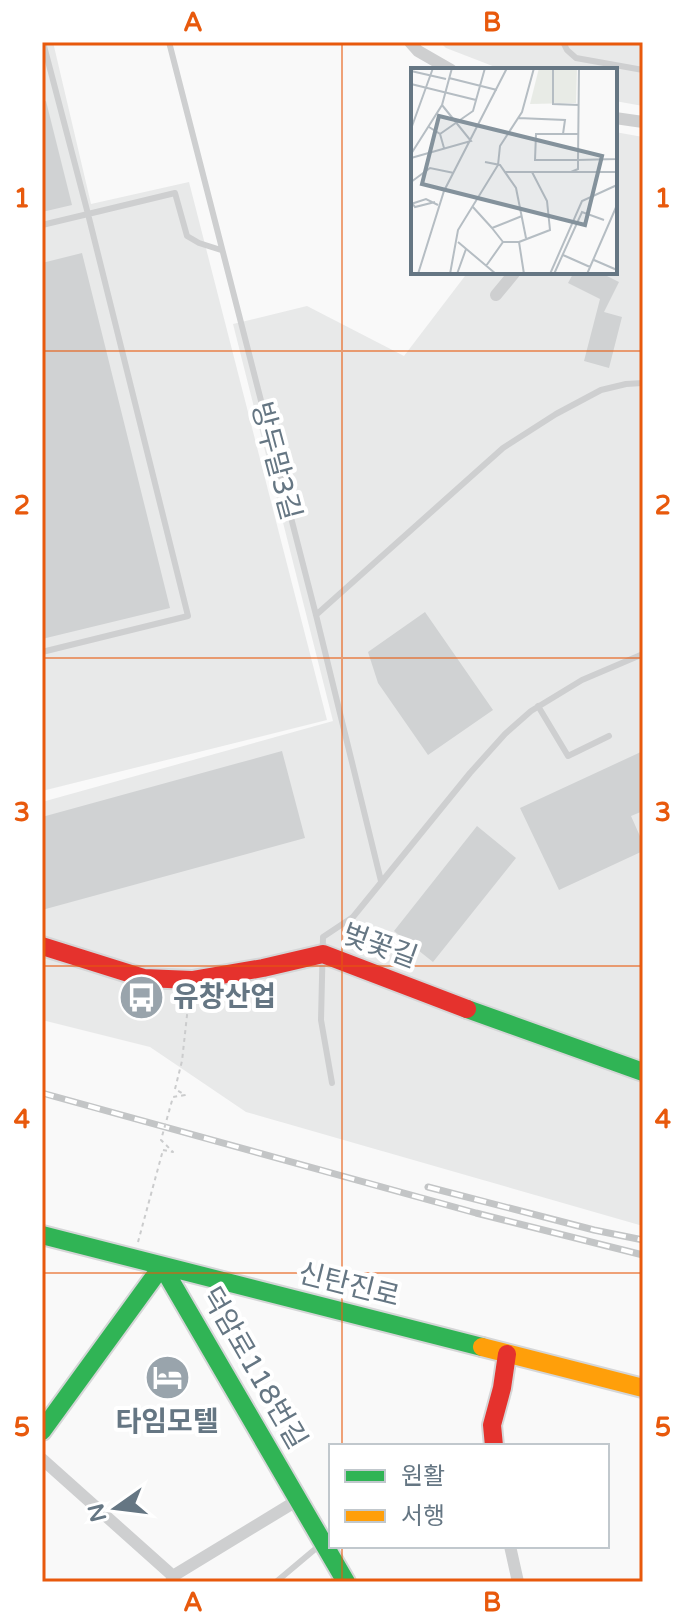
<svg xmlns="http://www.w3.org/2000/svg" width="685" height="1624" font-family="'Varela Round','Noto Sans KR',sans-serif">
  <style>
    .built { fill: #e8e9e9 }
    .building { fill: #d0d2d3 }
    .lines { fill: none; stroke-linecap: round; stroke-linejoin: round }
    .fast-casing { stroke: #d5d6d7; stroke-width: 22 }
    .slow-casing { stroke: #d5d6d7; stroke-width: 22 }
    .jam-casing { stroke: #d5d6d7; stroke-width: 22 }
    .path { stroke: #cbcccd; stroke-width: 2; stroke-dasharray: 4 4; stroke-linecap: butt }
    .lane { stroke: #cecfd0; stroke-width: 6 }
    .street { stroke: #cecfd0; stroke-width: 12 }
    .fast { stroke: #30b455; stroke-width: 18 }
    .slow { stroke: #ff9f0a; stroke-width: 18 }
    .jam { stroke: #e5322d; stroke-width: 18 }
    .rail-casing { stroke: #c3c5c6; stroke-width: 7 }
    .rail { stroke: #fff; stroke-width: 4; stroke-dasharray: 12; stroke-linecap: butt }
    .path-bridge { stroke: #cbcccd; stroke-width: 2; stroke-dasharray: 4 4; stroke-linecap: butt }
    .grid { fill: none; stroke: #e8590c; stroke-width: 2; stroke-opacity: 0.55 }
    .labels { text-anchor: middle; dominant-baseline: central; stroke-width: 8; stroke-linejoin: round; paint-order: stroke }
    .street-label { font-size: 28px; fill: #657683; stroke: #fff }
    .poi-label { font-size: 28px; font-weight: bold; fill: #657683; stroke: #fff; text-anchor: start }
    .inset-road { fill: none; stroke: #b5bdc3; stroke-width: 2 }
    .view { fill: #84929c; fill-opacity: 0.15; stroke: #84929c; stroke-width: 4 }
    .inset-edge { fill: none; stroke: #657683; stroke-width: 4 }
    .neatline { fill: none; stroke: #e8590c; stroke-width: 3 }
    .grid-label { font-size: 26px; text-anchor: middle; font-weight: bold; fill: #e8590c }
  </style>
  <rect width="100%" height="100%" fill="#f9f9f9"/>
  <path class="built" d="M42,42H53L91,204L189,182L327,720L42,791Z
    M440,42H643V106L615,101V70H503L446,48Z
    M615,132L643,137V1226L246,1112L150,1047L42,1020V802L333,721L233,324L307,306L404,356L468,272H615Z"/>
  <path class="building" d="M46,101L72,205L42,212V102Z
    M82,253L170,608L42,639V263Z
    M574,272H599L619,282L604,312L622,317L609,368L584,361L600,299L568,283Z
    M425,612L493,710L428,755L378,683L368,652Z
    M282,751L305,838L42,910V817Z
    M643,751V811L631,816L643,843V851L559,890L520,808Z
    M477,826L516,858L433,962L394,931Z"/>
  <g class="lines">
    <defs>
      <path id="fast" d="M467,1009L643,1072
        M42,1235L482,1347
        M42,1431L162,1266L346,1582"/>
      <path id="slow" d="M482,1347L643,1388"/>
      <path id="jam" d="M42,946L144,978L192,980L263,968L323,954L467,1009
        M494,1446L492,1425L502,1388L507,1354"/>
    </defs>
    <use href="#fast" class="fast-casing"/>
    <use href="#slow" class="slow-casing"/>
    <use href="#jam" class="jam-casing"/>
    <path class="path" d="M175,1089L182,1061L189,997
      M138,1242L163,1150"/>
    <path class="lane" d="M169,42L316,615L381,881
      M563,42L567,50L576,58L643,70
      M42,225L88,214L43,42
      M316,615L503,448L556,414L601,390L626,384L643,383
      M42,652L188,616L88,214L175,193L187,236L199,243L221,250
      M538,706L568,756L609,736
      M332,1083L321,1020L323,937L353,917L470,773L505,734L531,711L582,680L643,654
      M276,1582L320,1545"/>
    <path class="street" d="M410,42L418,51L451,70
      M615,118L643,122
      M496,295L515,272
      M42,1459L173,1576
      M510,1546L518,1582
      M171,1582L173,1576L298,1500"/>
    <use href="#fast" class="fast"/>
    <use href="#slow" class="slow"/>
    <use href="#jam" class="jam"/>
    <defs>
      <path id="rail" d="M42,1093L476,1213L643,1255
        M428,1187L594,1230L643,1240"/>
    </defs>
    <use href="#rail" class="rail-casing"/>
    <use href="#rail" class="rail"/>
    <path class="path-bridge" d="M163,1150L173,1152L161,1140L173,1097L185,1095L175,1089"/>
  </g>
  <path class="grid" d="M342,42V1446M42,351H643M42,658H643M42,966H643M42,1273H643M342,1546V1582"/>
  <defs>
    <symbol id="bus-disc" viewBox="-11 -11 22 22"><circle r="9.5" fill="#99a4ac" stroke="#fff"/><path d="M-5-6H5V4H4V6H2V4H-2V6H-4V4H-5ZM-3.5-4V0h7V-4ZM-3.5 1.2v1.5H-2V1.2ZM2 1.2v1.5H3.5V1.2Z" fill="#fff"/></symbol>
    <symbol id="hotel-disc" viewBox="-11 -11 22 22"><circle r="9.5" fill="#99a4ac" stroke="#fff"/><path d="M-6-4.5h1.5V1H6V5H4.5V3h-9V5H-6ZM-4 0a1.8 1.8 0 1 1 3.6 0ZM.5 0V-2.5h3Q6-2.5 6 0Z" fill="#fff"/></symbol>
  </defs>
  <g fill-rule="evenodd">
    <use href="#bus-disc" x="116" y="972" width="51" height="51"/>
    <use href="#hotel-disc" x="142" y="1352" width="51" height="51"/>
  </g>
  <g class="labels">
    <g class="street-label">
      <text transform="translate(276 461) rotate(75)">방두말3길</text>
      <text transform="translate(380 946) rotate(20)">벚꽃길</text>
      <text transform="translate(349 1285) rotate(14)">신탄진로</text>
      <text transform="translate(254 1368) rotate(60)">덕암로118번길</text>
    </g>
    <g class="poi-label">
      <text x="173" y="997">유창산업</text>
      <text x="167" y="1422" text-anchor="middle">타임모텔</text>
    </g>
  </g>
  <g transform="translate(411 68)">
    <rect width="206" height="206" fill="#f9f9f9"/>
    <path d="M128,0H166L165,35L119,36Z" fill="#e8ebe6"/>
    <path class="inset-road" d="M142,0V36L168,37M168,0L167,92L205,91L206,8M0,3L35,11M38,10L86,22M0,16L65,32M107,50L154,52L152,66M18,59L29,66L33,80M0,61L22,0M29,66L62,43L74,0M0,86L31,37L41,0M0,90L60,73L31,37M74,94L89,97L105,120L115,170M93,104H206M160,104L167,101V92H124L125,66H168M0,114L19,100L43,105M1,135L4,139L24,134M0,136L15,131L27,137M61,138L81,160M47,174L85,206M92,174L81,160L111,148M152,187L179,199M183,192L206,202M75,198L92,174H108M7,206L33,123L96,0M39,206L47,162L87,97L89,78L111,44L123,0M46,206L55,181M113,206L108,174L139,162L136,133L121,104M139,206L171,133L206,117M143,206L171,144L193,152M176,206L206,137"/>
    <path class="view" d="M28,48L191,88L174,157L11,116Z"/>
    <rect width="206" height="206" class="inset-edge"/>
  </g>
  <rect width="685" height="1624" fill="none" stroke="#ffffff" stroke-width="88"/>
  <rect x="329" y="1444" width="280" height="104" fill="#ffffff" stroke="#c1c8cd" stroke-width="2"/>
  <rect x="345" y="1470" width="40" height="12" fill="#30b455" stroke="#c1c8cd" stroke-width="2"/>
  <text x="401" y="1484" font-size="24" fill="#657683">원활</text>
  <rect x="345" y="1510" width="40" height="12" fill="#ff9f0a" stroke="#c1c8cd" stroke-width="2"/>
  <text x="401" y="1524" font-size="24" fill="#657683">서행</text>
  <g transform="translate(116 1508) rotate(256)" stroke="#ffffff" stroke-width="6" paint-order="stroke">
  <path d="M0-6L14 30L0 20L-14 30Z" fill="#657683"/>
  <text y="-12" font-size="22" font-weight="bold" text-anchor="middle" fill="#657683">N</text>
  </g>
  <rect x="44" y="44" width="597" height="1536" class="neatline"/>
  <g class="grid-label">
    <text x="193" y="31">A</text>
    <text x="492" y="31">B</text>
    <text x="22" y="207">1</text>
    <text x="663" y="207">1</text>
    <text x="22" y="514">2</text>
    <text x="663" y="514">2</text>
    <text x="22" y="821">3</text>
    <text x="663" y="821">3</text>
    <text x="22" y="1128">4</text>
    <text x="663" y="1128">4</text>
    <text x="22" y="1436">5</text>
    <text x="663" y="1436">5</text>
    <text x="193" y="1611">A</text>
    <text x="492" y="1611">B</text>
  </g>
</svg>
